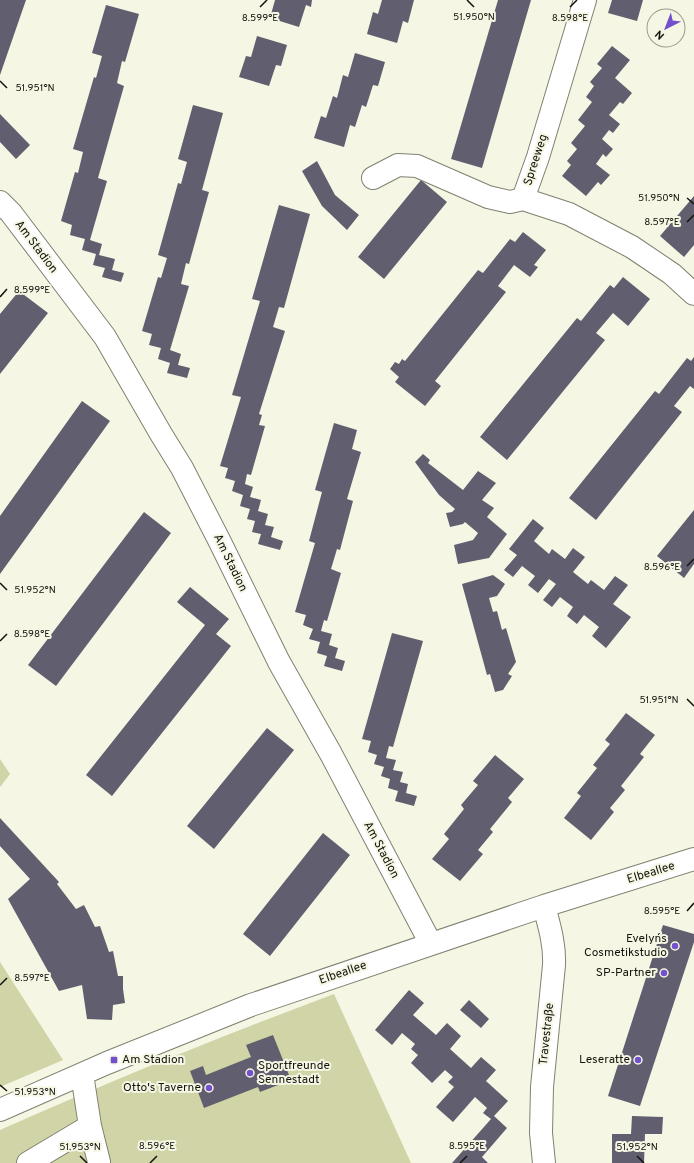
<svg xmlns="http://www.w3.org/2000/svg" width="694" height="1163" font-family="Overpass,sans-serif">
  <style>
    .green { fill: #d1d4a7 }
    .building { fill: #615f6f }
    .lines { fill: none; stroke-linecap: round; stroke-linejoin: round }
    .minor-casing { stroke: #808170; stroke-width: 24 }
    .minor { stroke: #fff; stroke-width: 22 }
    .ticks { fill: none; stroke: #14140e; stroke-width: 1.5 }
    .poi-dot { fill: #7351cb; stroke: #f5f6e3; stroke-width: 1.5 }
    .labels { text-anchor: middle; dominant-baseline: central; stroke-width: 4; stroke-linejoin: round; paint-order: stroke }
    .street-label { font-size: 12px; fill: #14140e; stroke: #f5f6e3 }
    .poi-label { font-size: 12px; fill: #14140e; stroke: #f5f6e3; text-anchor: end }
    .ticks-label { font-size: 10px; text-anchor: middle; fill: #14140e; stroke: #f5f6e3; stroke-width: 4; stroke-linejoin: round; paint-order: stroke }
  </style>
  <rect width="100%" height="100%" fill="#f5f6e3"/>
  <path class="green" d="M0,759L10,774L0,787Z
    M0,962L63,1060L0,1087Z
    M334,994L411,1163H0V1130C110,1081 222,1036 334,994Z"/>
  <path class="building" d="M0,0H26L0,75Z
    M275,0H312L311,7L306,5L299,27L270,18Z
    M382,0H414L408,23L403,21L397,43L367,34L373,12L378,14Z
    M498,0H531L482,168L451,159Z
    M612,0H643L637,21L608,13Z
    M106,5L139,14L125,62L122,61L117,83L124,86L98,178L107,181L90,240L102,244L99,255L115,259L112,270L124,273L121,282L102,277L105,268L93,265L96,254L82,250L85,239L70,235L72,225L61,221L75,172L78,173L83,152L73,149L94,77L96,78L102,56L92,53Z
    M257,36L287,45L281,66L276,65L269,86L239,77L246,56L251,57Z
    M612,46L630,60L615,78L632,93L623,104L620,102L609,115L620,124L613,133L609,130L602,139L613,149L606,157L603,154L596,164L610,175L601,185L598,182L586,196L562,176L571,165L567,161L577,149L571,143L585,126L578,120L592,102L586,97L594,86L590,82L602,68L597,64Z
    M355,53L385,62L378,86L373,85L366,107L362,105L355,127L350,125L344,147L314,138L321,116L326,118L333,96L337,98L343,75L348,77Z
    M193,105L223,113L202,190L209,192L189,264L186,263L181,284L189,286L170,350L181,354L178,365L190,368L187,378L167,373L170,363L158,359L161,348L149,345L152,334L142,331L158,277L161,278L167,258L158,255L178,183L181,184L187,162L178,159Z
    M0,114L30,145L16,159L0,142Z
    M317,161L335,195L359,215L347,230L322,206L302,171Z
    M421,180L447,202L384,279L358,257Z
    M694,196V245L684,257L660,236Z
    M279,205L310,214L284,308L279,307L273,327L285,331L259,414L262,415L259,425L265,426L251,475L247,474L245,484L253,487L250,497L261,500L258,511L268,514L265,525L274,527L271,537L283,541L280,550L258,544L261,534L252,532L255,521L247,519L250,509L240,506L243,495L232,491L235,481L225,478L228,468L220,466L241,397L232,395L260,301L252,299Z
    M523,232L546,250L534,265L538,267L530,277L514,265L498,286L506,292L435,381L441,386L425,406L395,382L399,377L390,369L395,362L399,364L402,359L405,361L478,270L483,273L510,239L515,242Z
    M623,277L650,299L628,326L613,313L596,333L605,340L507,460L480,437L577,318L581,321L610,285L614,288Z
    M19,291L48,313L0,374V314Z
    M694,357V389L690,386L674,406L682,412L596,520L569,498L655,391L659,394L687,358L691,361Z
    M82,401L110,421L0,574V516Z
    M334,423L357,430L352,449L361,452L347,499L353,501L340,550L337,549L331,569L341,573L327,621L324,620L321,631L332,634L329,645L338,648L335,658L345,661L342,671L324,666L327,656L317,653L320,642L309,639L313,629L303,625L306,615L295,612L315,543L309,541L322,492L315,490Z
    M423,454L430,460L428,463L463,490L478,471L496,483L482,500L494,508L487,517L507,534L489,558L458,564L454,545L473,540L478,533L465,522L463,524L450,527L446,513L452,512L455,509L439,495L415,462Z
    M694,510V564L684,578L657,556Z
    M144,512L171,533L56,686L28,665Z
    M533,519L544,528L534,541L549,554L552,549L565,559L573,548L585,557L573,572L588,584L591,580L604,590L615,576L628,585L613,604L631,617L606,648L592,636L599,627L584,615L577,624L567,616L573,607L560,597L552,607L543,600L556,584L549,579L538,593L528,585L535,576L522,566L513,577L504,570L517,555L509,549Z
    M493,575L505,584L497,596L489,598L493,612L497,611L502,630L506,628L516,662L508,674L512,676L503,690L495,692L490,674L487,675L462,584Z
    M190,587L229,619L216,634L231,646L112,796L86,775L205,625L177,602Z
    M392,633L423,641L393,747L389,746L386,758L396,760L393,770L403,772L400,782L408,784L406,793L417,796L414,806L395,801L398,791L388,788L390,779L381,776L384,767L374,764L377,755L368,752L371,741L362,739Z
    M626,713L655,735L640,754L644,757L621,786L625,790L610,808L614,812L591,840L564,818L581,796L577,793L597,768L593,765L610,744L605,740Z
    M267,728L294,750L214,849L187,826Z
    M495,755L524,779L508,798L512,802L490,829L493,832L478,850L483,854L460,881L432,859L449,839L444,834L464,809L461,805L478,785L473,781Z
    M0,818L59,882L57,884L76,909L84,905L95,927L100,926L109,952L113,951L118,976H123V989L125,1003L113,1005L112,1020L87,1019L82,985L59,991L14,910L8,899L30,879L0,846Z
    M323,833L350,855L270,956L243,934Z
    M663,925L694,934V942L640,1106L608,1096Z
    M409,990L424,1003L413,1015L436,1035L447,1023L461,1036L450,1049L471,1068L481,1057L496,1070L486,1081L508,1101L494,1116L507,1128L482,1157L488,1163H452L491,1119L483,1113L487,1108L475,1097L453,1122L436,1107L454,1087L448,1082L453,1077L445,1070L432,1083L411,1063L418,1055L411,1049L415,1044L402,1033L392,1045L375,1030Z
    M469,1000L489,1019L481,1028L460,1010Z
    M273,1035L291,1080L260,1092L258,1087L204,1108L190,1071L203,1066L206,1075L251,1057L246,1045Z
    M632,1116L663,1117L662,1134H645L644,1163H612V1134H631Z"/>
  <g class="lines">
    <defs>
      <path id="minor" d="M585,0L538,157L523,199L569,214L632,247L672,274L694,294
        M373,178L398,165L417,166L488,197L510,202L523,199
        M0,202L11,213L105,337L161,434L182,468L219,540L279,662L331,754L431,944
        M82,1074L90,1126L99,1162V1163
        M0,1110L107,1063L251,1005L544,906L694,859
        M28,1163L90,1126
        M544,1163L541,1133L542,1087L554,965C555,944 549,925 544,906"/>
    </defs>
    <use href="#minor" class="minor-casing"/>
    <use href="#minor" class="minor"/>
  </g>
  <path class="ticks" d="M467,0L474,7M260,7L267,0M570,7L577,0M0,81L7,88M687,198L694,204M687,222L694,215M0,297L7,289M687,566L694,559M0,583L7,590M0,641L7,634M687,699L694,706M687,911L694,903M0,985L7,978M0,1085L7,1091M80,1156L87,1163M637,1156L644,1163M150,1163L157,1156M460,1163L467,1156"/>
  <g class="poi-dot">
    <circle cx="675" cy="946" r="4"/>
    <circle cx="664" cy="973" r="4"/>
    <rect x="110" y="1056" width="8" height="8" rx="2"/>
    <circle cx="638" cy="1060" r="4"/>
    <circle cx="250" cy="1073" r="4"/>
    <circle cx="209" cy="1088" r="4"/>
  </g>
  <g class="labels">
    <g class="street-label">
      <text transform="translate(536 160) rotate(-72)">Spreeweg</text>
      <text transform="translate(36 247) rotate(53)">Am Stadion</text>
      <text transform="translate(230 563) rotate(64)">Am Stadion</text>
      <text transform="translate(381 850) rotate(62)">Am Stadion</text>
      <text transform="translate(651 873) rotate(-17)">Elbeallee</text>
      <text transform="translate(343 973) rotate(-19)">Elbeallee</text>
      <text transform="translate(547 1034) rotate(-84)">Travestraße</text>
    </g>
    <g class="poi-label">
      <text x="667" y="939">Evelyn´s<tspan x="667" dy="14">Cosmetikstudio</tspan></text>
      <text x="656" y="973">SP-Partner</text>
      <text x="122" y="1060" text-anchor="start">Am Stadion</text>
      <text x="630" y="1060">Leseratte</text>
      <text x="258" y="1066" text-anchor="start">Sportfreunde<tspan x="258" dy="14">Sennestadt</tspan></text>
      <text x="201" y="1088">Otto's Taverne</text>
    </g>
  </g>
  <g class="ticks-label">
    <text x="474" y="20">51.950°N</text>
    <text x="260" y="21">8.599°E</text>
    <text x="570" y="21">8.598°E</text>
    <text x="35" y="91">51.951°N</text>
    <text x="659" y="201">51.950°N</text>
    <text x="662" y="225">8.597°E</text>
    <text x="32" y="293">8.599°E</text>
    <text x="662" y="570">8.596°E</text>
    <text x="35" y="593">51.952°N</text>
    <text x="32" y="637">8.598°E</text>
    <text x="659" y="703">51.951°N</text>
    <text x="662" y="914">8.595°E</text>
    <text x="32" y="981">8.597°E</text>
    <text x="35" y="1095">51.953°N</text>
    <text x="157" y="1149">8.596°E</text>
    <text x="467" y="1149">8.595°E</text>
    <text x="80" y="1150">51.953°N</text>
    <text x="637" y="1150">51.952°N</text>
  </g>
  <g transform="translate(666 28) rotate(222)"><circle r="19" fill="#f5f6e3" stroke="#9b9c8e"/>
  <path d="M0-3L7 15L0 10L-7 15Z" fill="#7351cb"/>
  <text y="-6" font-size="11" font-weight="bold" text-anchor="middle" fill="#14140e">N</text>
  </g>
</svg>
